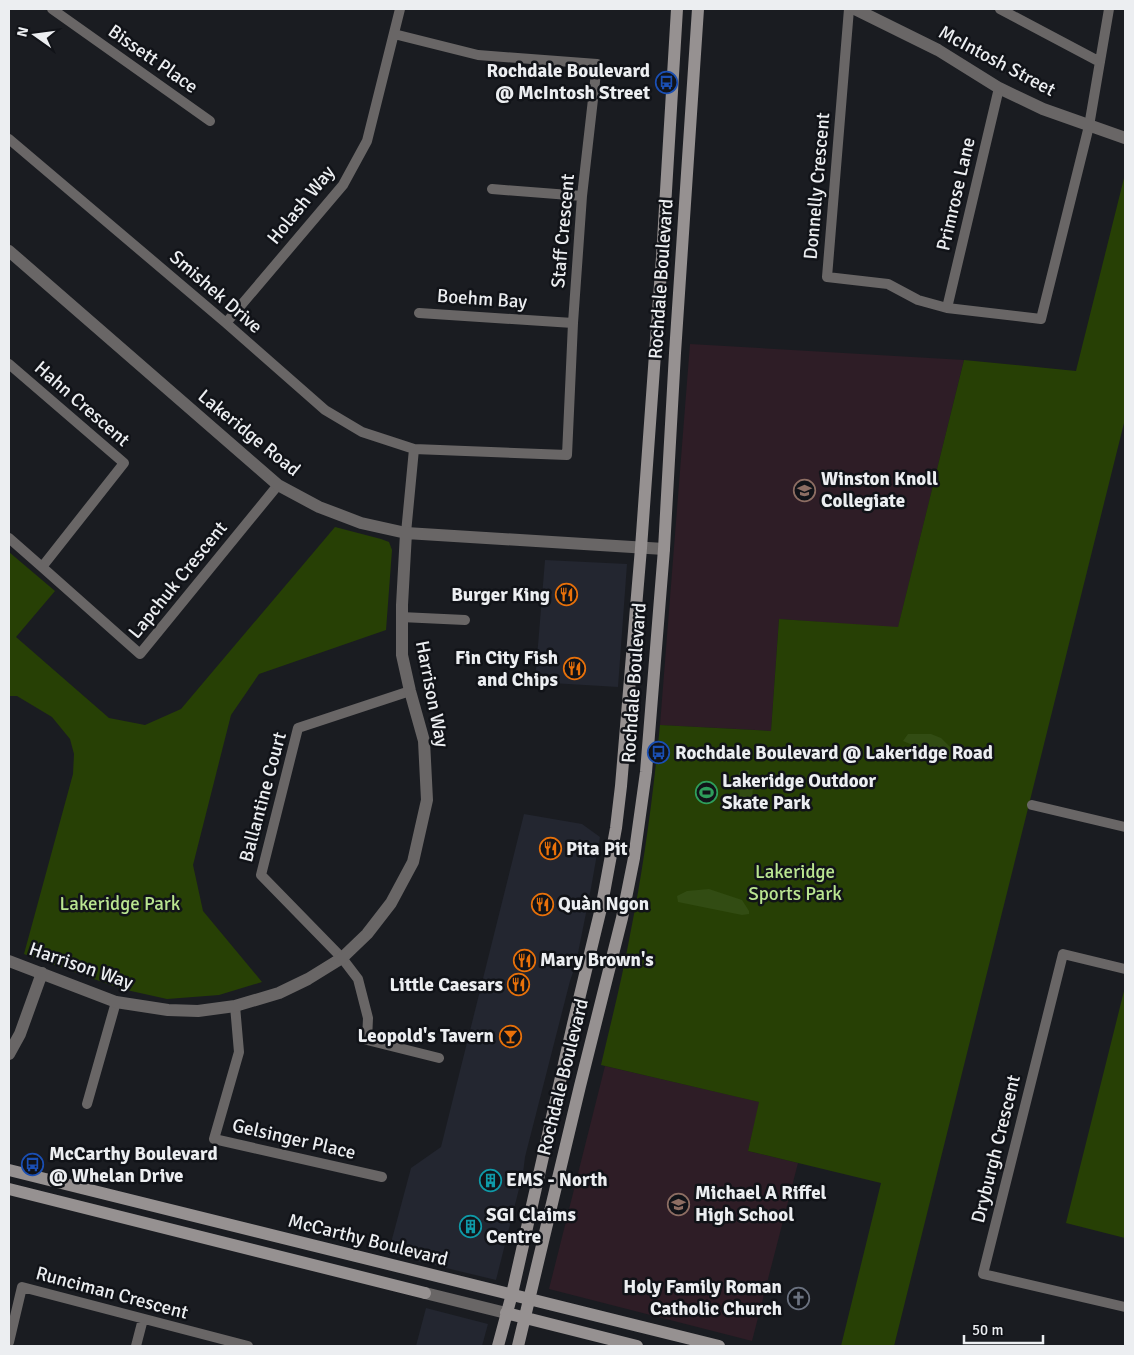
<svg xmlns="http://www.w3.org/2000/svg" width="1134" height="1355" font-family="Signika,sans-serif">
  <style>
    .built { fill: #232630 }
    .education { fill: #2e1d26 }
    .green { fill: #274005 }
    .forest { fill: #324c13 }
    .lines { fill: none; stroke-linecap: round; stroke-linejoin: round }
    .minor { stroke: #696666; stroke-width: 10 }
    .tertiary { stroke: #696666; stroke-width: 12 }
    .secondary { stroke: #969191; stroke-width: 12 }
    .labels { text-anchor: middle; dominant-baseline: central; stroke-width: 5; stroke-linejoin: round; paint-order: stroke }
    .street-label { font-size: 19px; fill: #eceef1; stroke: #111318 }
    .poi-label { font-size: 19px; font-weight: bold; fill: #eceef1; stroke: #111318; text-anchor: start }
    .park-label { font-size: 19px; fill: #bae591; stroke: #111318 }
  </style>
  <rect width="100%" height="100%" fill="#1a1c21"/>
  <path class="built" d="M545,560L627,564L618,687L535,682Z
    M524,814L582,824L600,837L591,888L576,963L570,981L525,1157L523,1173L496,1280L388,1254L411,1168L441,1147Z
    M426,1308L488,1324L482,1346H416Z"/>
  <path class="education" d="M690,344L964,360L898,628L779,619L771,731L660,725Z
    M605,1066L760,1102L748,1151L798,1163L752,1341L549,1289Z"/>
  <path class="green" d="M1125,174V419L894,1346H841L881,1183L748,1151L759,1102L601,1065C611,1022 622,979 630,935C644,866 653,796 660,725L771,731L779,619L898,627L964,360L1076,371Z
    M335,527L381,539L389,542L392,550L386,630L259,674L231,715L193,865L203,911L262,982L219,995L167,999L122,989L24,954L73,774L74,754L70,739L52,717L17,696H9V552L55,591L16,637L109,718L145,725L181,709Z
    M1125,987V1238L1066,1223Z"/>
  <path class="forest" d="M908,734H931L941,738L960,757L951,761L903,741Z
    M741,770H749L753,782L752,803L741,808L737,805L740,795L738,775Z
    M709,889L742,900L749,911V914L742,915L678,902L677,896L687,891Z"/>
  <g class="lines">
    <path class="minor" d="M52,9L210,121
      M849,9L827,277L888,284L918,300L947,308L1041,319L1089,126L1109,9
      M1000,9L1100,62
      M9,139L226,323L325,410L362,432L414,449L567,455L573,323L582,196L597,64L478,55L394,34
      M492,189L582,196
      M947,308L999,88
      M419,313L573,323
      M226,323L343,185L367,141L400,9
      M9,364L124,463L42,567
      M406,533L414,449
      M9,538L42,567L140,654L278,485
      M401,617L465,620
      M410,691L298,728L261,875L342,958L358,979L368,1018L367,1040L439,1058
      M1032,805L1125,827
      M1125,969L1063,954L983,1274L1125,1307
      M235,1006L239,1052L214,1139L382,1177
      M87,1104L116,1002
      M9,1342L22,1287L248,1346
      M136,1346L143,1319"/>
    <path class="tertiary" d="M855,9L938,50L999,88L1043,109L1125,138
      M9,251L278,485L319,507L361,523L406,533L664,549
      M9,961L116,1002L168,1010L198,1011L235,1006L279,993L308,979L342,958L367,934L391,903L413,862L427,800L424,741L410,691L402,655V605L406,533
      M9,1054L20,1034L42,973
      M425,1293L506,1313"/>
    <path class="secondary" d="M9,1170L719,1346
      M9,1189L425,1293
      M506,1313L637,1346
      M498,1346L512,1294L573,1024L602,904L616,828L621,786L641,548L662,257L677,9
      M518,1346L580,1086L622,918L634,858L646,772L664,549L675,353L698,9"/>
  </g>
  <defs>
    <symbol id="bus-ring" viewBox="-11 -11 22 22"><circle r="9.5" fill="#111318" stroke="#1a4fb4" stroke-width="1.5"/><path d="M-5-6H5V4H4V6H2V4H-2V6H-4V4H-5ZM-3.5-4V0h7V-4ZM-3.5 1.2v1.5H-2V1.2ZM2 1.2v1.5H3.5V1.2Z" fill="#1a4fb4"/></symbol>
    <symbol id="school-ring" viewBox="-11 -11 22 22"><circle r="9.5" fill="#111318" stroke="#8d6e63" stroke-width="1.5"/><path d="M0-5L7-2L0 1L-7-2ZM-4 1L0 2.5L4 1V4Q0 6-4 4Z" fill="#8d6e63"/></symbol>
    <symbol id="restaurant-ring" viewBox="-11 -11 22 22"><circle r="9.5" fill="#111318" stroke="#e8710a" stroke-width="1.5"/><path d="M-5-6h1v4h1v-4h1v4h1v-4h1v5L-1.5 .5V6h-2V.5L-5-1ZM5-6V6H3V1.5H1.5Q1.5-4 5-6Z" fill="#e8710a"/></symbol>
    <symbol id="stadium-ring" viewBox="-11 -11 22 22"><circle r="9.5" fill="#111318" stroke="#2e9e5b" stroke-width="1.5"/><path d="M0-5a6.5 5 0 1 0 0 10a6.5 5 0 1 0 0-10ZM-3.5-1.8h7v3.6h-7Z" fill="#2e9e5b"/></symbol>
    <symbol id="bar-ring" viewBox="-11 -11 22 22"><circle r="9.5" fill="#111318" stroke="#e8710a" stroke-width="1.5"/><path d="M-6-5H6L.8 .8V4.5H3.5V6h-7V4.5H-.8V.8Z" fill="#e8710a"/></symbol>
    <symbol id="building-ring" viewBox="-11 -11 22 22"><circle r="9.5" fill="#111318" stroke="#0f9aa8" stroke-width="1.5"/><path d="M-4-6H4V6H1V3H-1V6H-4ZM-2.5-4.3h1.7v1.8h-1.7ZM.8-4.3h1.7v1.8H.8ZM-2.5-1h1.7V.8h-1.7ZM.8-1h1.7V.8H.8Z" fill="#0f9aa8"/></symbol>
    <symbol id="church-ring" viewBox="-11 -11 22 22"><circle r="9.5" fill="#111318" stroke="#6b7280" stroke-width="1.5"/><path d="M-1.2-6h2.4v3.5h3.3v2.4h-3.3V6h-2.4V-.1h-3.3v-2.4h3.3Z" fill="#6b7280"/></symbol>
  </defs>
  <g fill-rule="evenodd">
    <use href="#bus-ring" x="654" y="70" width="25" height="25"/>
    <use href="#school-ring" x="792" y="478" width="25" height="25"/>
    <use href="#restaurant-ring" x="554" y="582" width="25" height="25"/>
    <use href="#restaurant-ring" x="562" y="656" width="25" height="25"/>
    <use href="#bus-ring" x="646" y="740" width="25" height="25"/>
    <use href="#stadium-ring" x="694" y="780" width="25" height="25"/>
    <use href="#restaurant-ring" x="538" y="836" width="25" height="25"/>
    <use href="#restaurant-ring" x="530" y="892" width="25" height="25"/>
    <use href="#restaurant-ring" x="512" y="948" width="25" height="25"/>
    <use href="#restaurant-ring" x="506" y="972" width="25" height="25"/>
    <use href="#bar-ring" x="498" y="1024" width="25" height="25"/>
    <use href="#bus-ring" x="20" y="1152" width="25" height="25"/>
    <use href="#building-ring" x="478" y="1168" width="25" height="25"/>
    <use href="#school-ring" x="666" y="1192" width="25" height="25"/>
    <use href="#building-ring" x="458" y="1214" width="25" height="25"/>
    <use href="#church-ring" x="786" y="1286" width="25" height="25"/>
  </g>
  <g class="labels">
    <g class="street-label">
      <text transform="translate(153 59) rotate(35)">Bissett Place</text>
      <text transform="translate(997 61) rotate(28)">McIntosh Street</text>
      <text transform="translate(817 186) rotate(-85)">Donnelly Crescent</text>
      <text transform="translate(956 194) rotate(-77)">Primrose Lane</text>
      <text transform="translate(301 205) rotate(-51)">Holash Way</text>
      <text transform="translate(563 231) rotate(-85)">Staff Crescent</text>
      <text transform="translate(661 279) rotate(-86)">Rochdale Boulevard</text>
      <text transform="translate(216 292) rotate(41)">Smishek Drive</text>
      <text transform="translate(482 299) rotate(4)">Boehm Bay</text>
      <text transform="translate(82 404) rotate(41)">Hahn Crescent</text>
      <text transform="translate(249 433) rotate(39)">Lakeridge Road</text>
      <text transform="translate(178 580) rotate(-51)">Lapchuk Crescent</text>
      <text transform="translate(634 683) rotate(-86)">Rochdale Boulevard</text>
      <text transform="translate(432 694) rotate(79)">Harrison Way</text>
      <text transform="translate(263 797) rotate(-75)">Ballantine Court</text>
      <text transform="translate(81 966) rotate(19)">Harrison Way</text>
      <text transform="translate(563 1077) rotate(-76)">Rochdale Boulevard</text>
      <text transform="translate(294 1139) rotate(13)">Gelsinger Place</text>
      <text transform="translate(996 1149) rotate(-76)">Dryburgh Crescent</text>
      <text transform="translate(368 1240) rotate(14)">McCarthy Boulevard</text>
      <text transform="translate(112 1293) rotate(15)">Runciman Crescent</text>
    </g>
    <g class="poi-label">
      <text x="650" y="71" text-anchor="end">Rochdale Boulevard<tspan x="650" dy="22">@ McIntosh Street</tspan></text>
      <text x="821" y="479">Winston Knoll<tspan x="821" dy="22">Collegiate</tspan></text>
      <text x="550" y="595" text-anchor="end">Burger King</text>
      <text x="558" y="658" text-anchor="end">Fin City Fish<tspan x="558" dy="22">and Chips</tspan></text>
      <text x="675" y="753">Rochdale Boulevard @ Lakeridge Road</text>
      <text x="722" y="781">Lakeridge Outdoor<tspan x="722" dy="22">Skate Park</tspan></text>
      <text x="566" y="849">Pita Pit</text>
      <text x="558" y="904">Quàn Ngon</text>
      <text x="540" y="960">Mary Brown's</text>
      <text x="503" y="985" text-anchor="end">Little Caesars</text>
      <text x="494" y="1036" text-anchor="end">Leopold's Tavern</text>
      <text x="49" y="1154">McCarthy Boulevard<tspan x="49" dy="22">@ Whelan Drive</tspan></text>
      <text x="506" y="1180">EMS - North</text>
      <text x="695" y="1193">Michael A Riffel<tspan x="695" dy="22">High School</tspan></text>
      <text x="486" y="1215">SGI Claims<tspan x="486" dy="22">Centre</tspan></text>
      <text x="782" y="1287" text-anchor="end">Holy Family Roman<tspan x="782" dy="22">Catholic Church</tspan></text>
    </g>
    <g class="park-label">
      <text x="795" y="872">Lakeridge<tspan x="795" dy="22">Sports Park</tspan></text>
      <text x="120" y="904">Lakeridge Park</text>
    </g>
  </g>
  <rect width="1134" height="1355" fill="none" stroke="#eceef1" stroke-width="20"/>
  <g transform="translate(35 35) rotate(284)" stroke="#111318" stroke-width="4" paint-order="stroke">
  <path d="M0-4L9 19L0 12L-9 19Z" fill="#eceef1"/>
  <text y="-8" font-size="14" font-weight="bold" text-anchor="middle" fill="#eceef1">N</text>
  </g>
  <path d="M964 1335v8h79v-8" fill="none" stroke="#eceef1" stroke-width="2.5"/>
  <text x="972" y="1335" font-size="15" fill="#eceef1" stroke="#111318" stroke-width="4" paint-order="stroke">50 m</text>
</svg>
